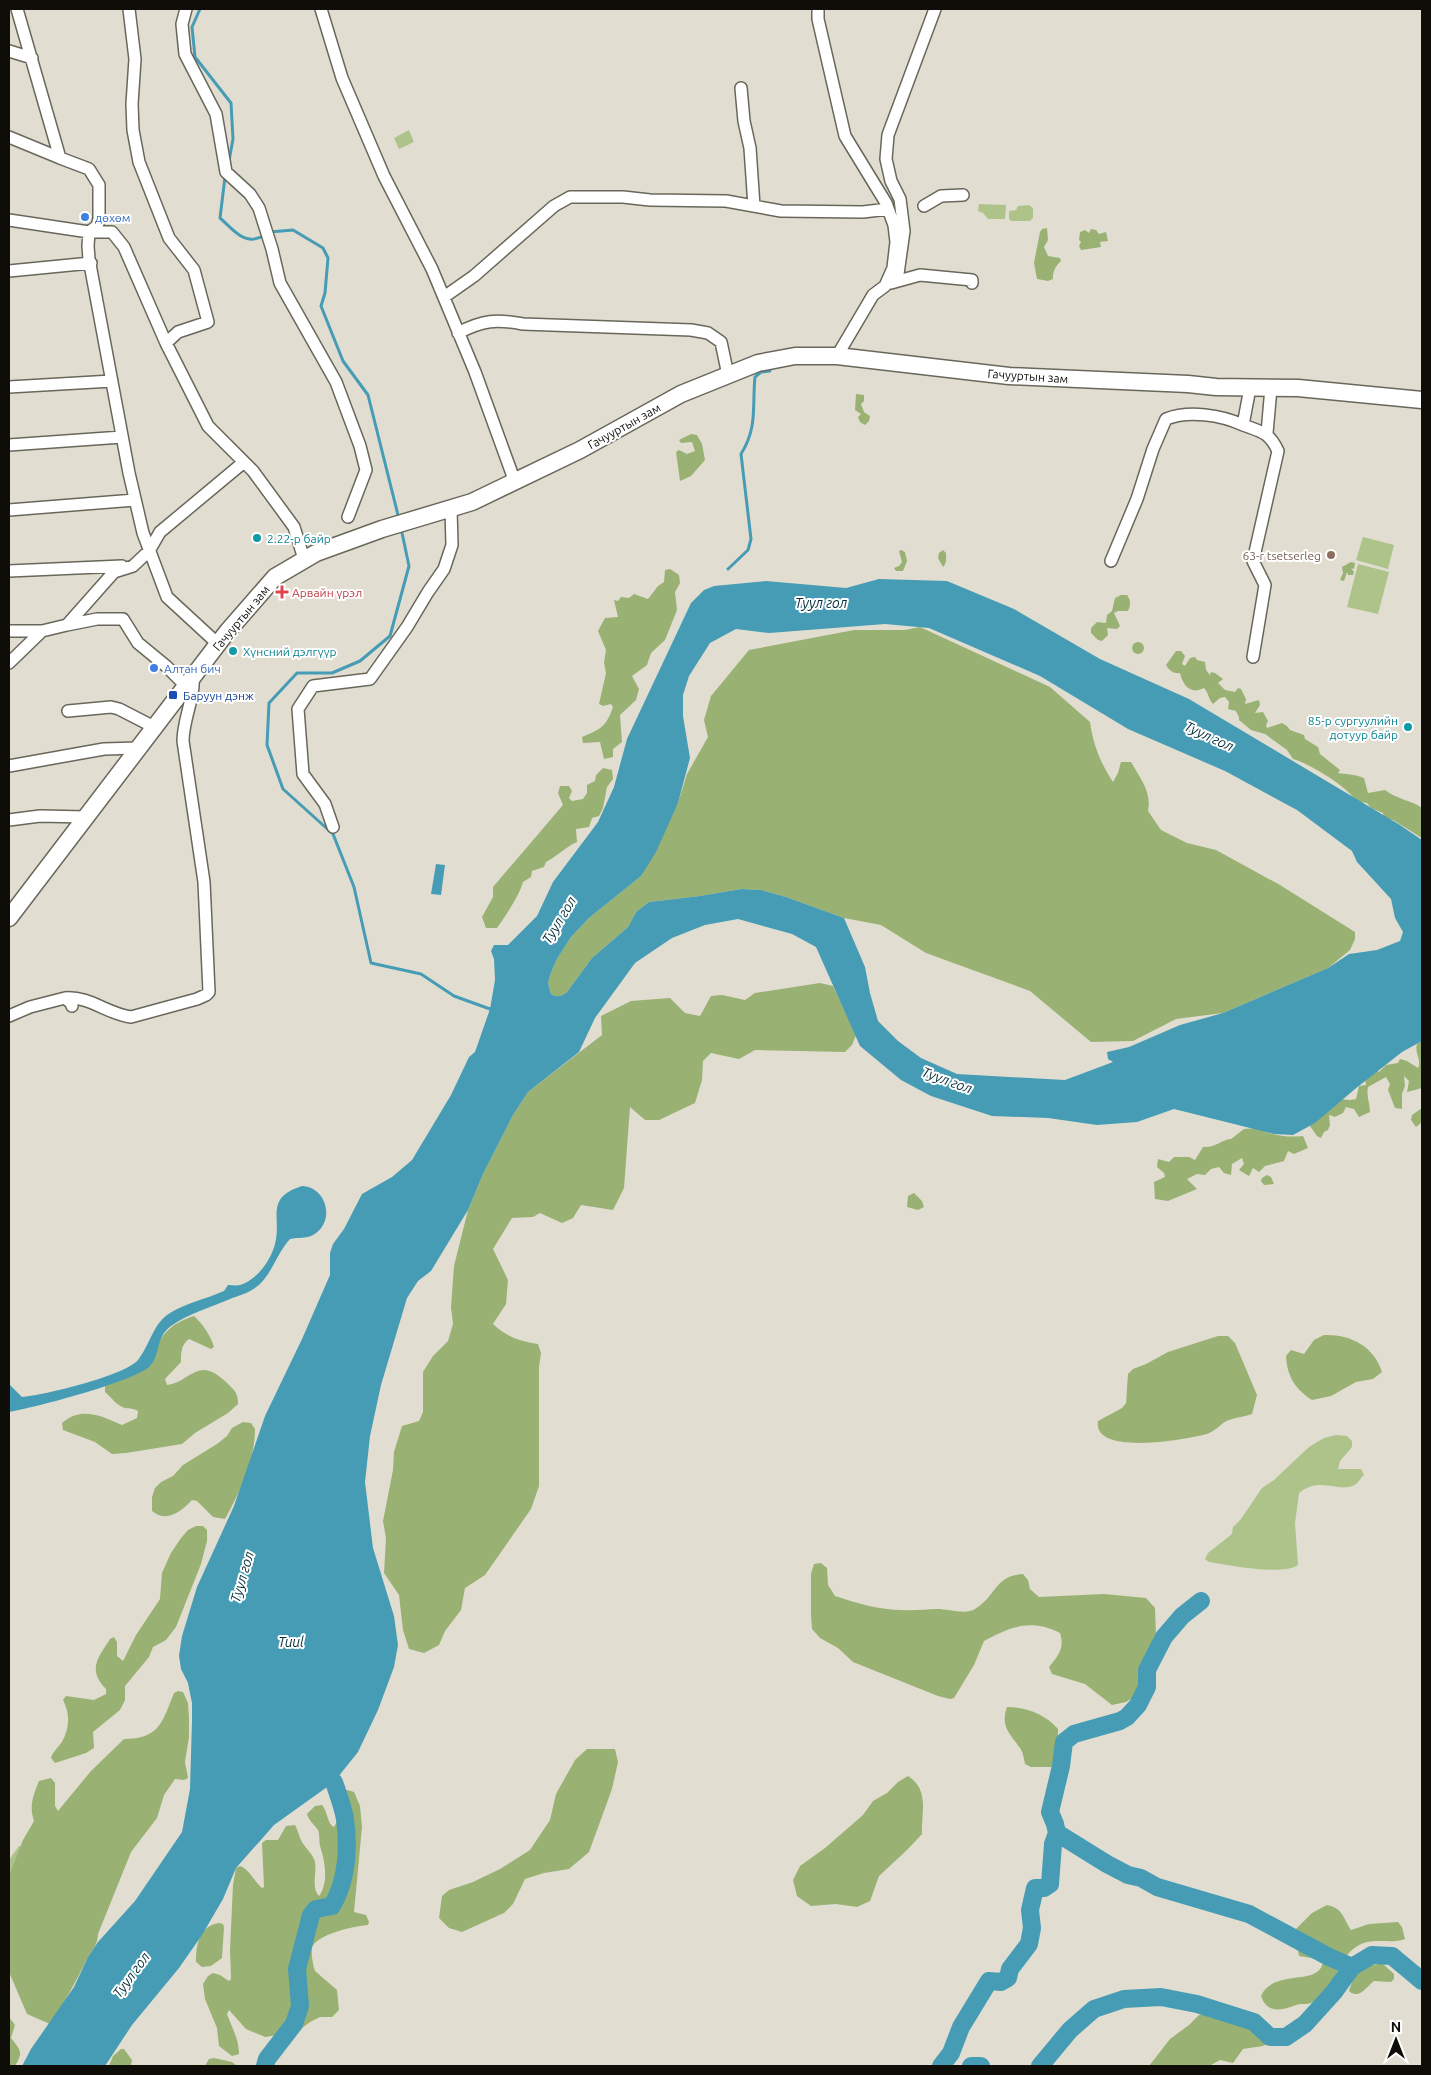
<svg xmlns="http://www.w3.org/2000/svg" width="1431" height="2075" font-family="Ubuntu,sans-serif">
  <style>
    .green { fill: #adc38a }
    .forest { fill: #99b172 }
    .water { fill: #469cb5; fill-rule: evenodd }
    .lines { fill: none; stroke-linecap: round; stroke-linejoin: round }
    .stream { stroke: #469cb5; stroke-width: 3 }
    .river { stroke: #469cb5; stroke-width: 18 }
    .minor-casing { stroke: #69675b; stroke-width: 14 }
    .secondary-casing { stroke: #69675b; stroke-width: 19 }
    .minor { stroke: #fff; stroke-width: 11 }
    .secondary { stroke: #fff; stroke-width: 16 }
    .shop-dot { fill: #3f7fe0; stroke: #fff; stroke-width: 2 }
    .culture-dot { fill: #0f9aa8; stroke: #fff; stroke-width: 2 }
    .education-dot { fill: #8d6e63; stroke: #fff; stroke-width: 2 }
    .health-dot { fill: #e0444e; stroke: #fff; stroke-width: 2 }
    .transit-dot { fill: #1a4fb4; stroke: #fff; stroke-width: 2 }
    .labels { text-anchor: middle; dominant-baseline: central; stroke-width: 4; stroke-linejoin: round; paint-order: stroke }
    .shop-label { font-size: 12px; fill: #366cbe; stroke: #fff; text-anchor: start }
    .street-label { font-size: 12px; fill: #0e0d08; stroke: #fff }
    .culture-label { font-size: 12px; fill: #0d838f; stroke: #fff; text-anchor: start }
    .education-label { font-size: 12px; fill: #785e54; stroke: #fff; text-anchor: end }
    .health-label { font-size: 12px; fill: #be3a42; stroke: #fff; text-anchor: start }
    .transit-label { font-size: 12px; fill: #164399; stroke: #fff; text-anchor: start }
    .water-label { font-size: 14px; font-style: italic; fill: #042f3a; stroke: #fff }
  </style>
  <rect width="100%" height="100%" fill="#e1ded1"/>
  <path class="green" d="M409,130L414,142L399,149L394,138Z
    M979,204L1006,205L1005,219H988L983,213L978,211Z
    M1029,205L1033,208V218L1030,221H1012L1009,219V211L1016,210L1018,206Z
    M1363,537L1394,545L1388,569L1356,560Z
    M1358,564L1389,572L1378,614L1347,607Z
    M1336,1435L1347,1436L1352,1441V1447L1340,1461L1338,1469H1361L1364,1475C1361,1477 1359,1482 1356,1484C1340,1495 1322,1475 1299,1493L1295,1523L1298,1565C1282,1576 1229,1565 1209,1562L1205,1559L1208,1553L1232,1534L1233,1527L1241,1519L1262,1488L1274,1480L1309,1447L1324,1438Z
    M19,1846H21L20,1848L9,1875V1860Z"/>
  <path class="forest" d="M1047,228L1048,240L1044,247L1048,256L1060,258L1061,261C1056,265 1052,273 1053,279L1048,281L1037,279L1034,263L1040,232L1042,229Z
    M1091,229L1096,230L1099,234L1106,232L1108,241L1100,242L1101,247L1081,250L1079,246L1081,242L1079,240L1080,232L1085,230L1089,233Z
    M856,394L864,395V401L861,404L864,412L870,416L869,421L865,425L860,422L858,417L861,414L855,410Z
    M691,434L697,435L702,444L705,460L691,476L680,481L676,452L679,450L687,454L695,451L692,442L681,443L679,440Z
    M901,550L905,552L907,561L903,571H896L894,568L899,566L902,562L899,551Z
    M943,550L946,553C946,559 947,563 943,567L938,558L939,553Z
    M1351,562L1355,563L1354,569L1351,568L1354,572L1353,575H1348L1347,572L1344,581L1340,580L1343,573L1342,567Z
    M670,569L679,575L680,583L675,592L677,610L665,640L651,653L647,665L632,676L639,689L636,700L620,715L622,742L613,749V757L604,759L600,742L583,743L582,737C601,729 606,727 613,707L611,704L603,706L599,704L606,673L604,663L606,650L598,631L605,618L618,617L614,600L618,601L621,597L629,598L634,594L648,599L658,586L664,582L665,570Z
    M1121,595H1127C1131,601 1131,604 1128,611H1118L1114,613L1120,626L1117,629L1107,628L1108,635L1102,641L1098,640L1091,633V628L1097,622L1106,623L1107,615L1112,611L1115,598Z
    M920,627L1050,687L1090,722C1093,744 1100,762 1113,782L1118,773L1121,762H1131C1140,778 1152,792 1148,811L1161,830L1187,843L1216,850L1280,885L1355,932V939L1350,950L1328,968L1223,1013L1176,1019L1133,1041L1091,1042L1030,991L926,953L881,925L844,918L786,897L761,890L741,889L700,896L649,902L636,912L628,927L592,958L567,992C562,996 558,998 551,994L548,983L550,975L557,959L571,937L589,918L641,876L678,803L687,774L708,737L704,720L711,696L749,650L854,630H905Z
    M1132 648a6 6 0 1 1 12 0a6 6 0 1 1-12 0Z
    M1176,651H1181L1185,656L1182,664L1185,666L1190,658L1195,657L1197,660L1205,662L1206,670L1210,675L1211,672L1215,673L1223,679L1218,683L1225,690L1235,692L1238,688L1241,689L1246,699L1245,704L1259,700L1260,705L1255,713L1263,712L1268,721L1266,725L1267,728L1282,723L1287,726L1290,730L1304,735L1305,739L1318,747L1320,754L1340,770L1338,773C1346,774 1357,775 1364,778L1368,793L1385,790C1396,799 1411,800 1422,808V838L1393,820L1384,818L1383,813L1371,808L1367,803L1355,801C1351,788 1306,762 1293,759L1287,750L1265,734L1251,730L1239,720V717L1236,711L1228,709L1229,702L1225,697L1220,698L1213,704C1208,699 1209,693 1204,688C1191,695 1183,686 1180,673C1173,674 1169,670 1166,665Z
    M603,768L612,770L613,779L607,787L603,808L599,816L592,818L589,827L576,829L577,842C565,847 558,856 546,862L544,867L532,871L531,877L523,882C520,894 505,917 497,928H486L482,917L493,897V887L563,805L558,793L560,786H569L572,791L569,798L572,801L583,799L587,793V785L595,781L596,775Z
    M820,983L833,986L856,1035L852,1045L845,1052L755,1050L739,1059L711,1053L703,1061L702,1080L695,1103L659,1120H645L630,1107L624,1188L613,1210L581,1205L573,1218L562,1223L540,1213L533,1217L512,1218L493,1249L508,1280L506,1304L493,1324C507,1337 519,1341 538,1344L541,1353L539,1367V1486L531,1509L485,1575L465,1588L461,1610L445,1631L439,1645L424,1653L409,1649L403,1630L399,1595L384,1573L386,1538L383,1521L393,1470L394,1452L402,1426L419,1421L423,1412V1372L433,1356L448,1341L453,1324L451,1307L454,1266L468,1210L483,1174L513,1115L528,1092L602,1035L601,1016L631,1001L670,998L685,1013L700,1016L711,996L722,995L745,1000L755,993Z
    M1422,1041V1088L1407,1092L1409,1081L1404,1076L1405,1086L1402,1094V1109L1395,1108L1388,1090L1390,1084L1386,1077L1368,1087C1366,1096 1370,1103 1370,1112L1359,1117L1354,1109L1346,1107L1343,1113L1335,1117L1329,1115L1330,1125L1328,1130L1324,1132L1321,1138L1317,1136L1310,1126L1313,1123L1339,1099L1350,1100L1356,1099L1359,1086L1366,1085L1365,1079L1374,1068L1379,1072L1386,1065L1398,1063L1400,1059L1407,1061L1418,1068C1422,1059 1414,1053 1417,1044Z
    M1422,1108V1122L1416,1127L1411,1120L1412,1115Z
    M1256,1128C1271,1135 1287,1138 1303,1136L1308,1148L1294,1154L1288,1151L1284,1161L1265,1166L1259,1172L1253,1168L1249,1176L1239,1170L1244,1164L1242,1158L1232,1164L1231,1175L1224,1173L1219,1167L1211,1169L1205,1175L1197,1174L1187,1179L1197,1189L1168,1201L1155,1199L1154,1182L1165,1177L1164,1173L1157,1167L1158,1159L1169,1162L1174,1157H1189L1195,1160L1203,1147C1216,1148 1220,1140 1231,1139L1244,1129Z
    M1267,1175L1271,1177L1274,1184L1264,1185L1261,1181L1262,1178Z
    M914,1193L922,1201L924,1207L918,1210L907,1207L908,1196Z
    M194,1316C202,1323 211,1336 214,1347L211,1349L189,1339C181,1345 181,1352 181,1362L165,1379L167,1385C192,1381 198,1355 226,1382C234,1390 238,1392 238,1404L228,1413L195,1433L182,1444L126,1453L112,1454L95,1442L63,1430L62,1423C82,1406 101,1416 122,1425L137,1418L138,1411C133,1408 130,1409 125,1408C117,1406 111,1397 105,1392V1385L130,1376L156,1355C159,1333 173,1323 194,1316Z
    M1324,1335C1350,1334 1374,1346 1382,1372L1373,1379L1356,1382L1331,1396L1312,1400C1295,1389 1287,1376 1286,1356L1291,1350L1304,1354L1314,1340Z
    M1218,1336H1228L1235,1343L1257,1395L1252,1414C1244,1417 1237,1417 1229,1420C1222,1422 1216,1431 1207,1434C1188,1439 1092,1457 1098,1421L1122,1408L1126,1403L1128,1374L1133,1369L1146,1364L1168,1352Z
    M243,1422L251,1423L255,1429C255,1460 240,1492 225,1519L213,1517L197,1501L192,1500C181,1512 166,1523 152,1511V1497L155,1488L161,1482L173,1476L183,1465L217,1444L227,1436L232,1428Z
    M196,1526H203L207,1530V1541L201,1564L176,1627L166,1640L153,1647L149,1657L125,1686V1700L120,1710L93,1732L94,1748L86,1753L55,1763L51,1758C53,1751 58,1748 62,1742C70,1727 70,1714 63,1700L66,1696L94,1700L106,1694V1689C87,1669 98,1658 110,1639L114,1637L117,1642V1656L123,1661L136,1635L160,1599L162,1573L171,1553L181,1538L188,1530Z
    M821,1563L827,1568L828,1585L835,1596C856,1603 880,1610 902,1610C914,1611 926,1609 937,1609C948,1609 966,1615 975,1609C997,1596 994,1576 1023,1574L1028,1580L1030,1589L1039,1597L1104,1594L1146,1598L1155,1608L1156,1635L1144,1664L1141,1688L1136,1696L1126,1702L1112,1705L1085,1684L1052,1674L1049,1667C1058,1656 1065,1648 1060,1633C1031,1618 1010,1627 984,1641L974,1665L954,1698L950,1699L938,1696L853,1662L838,1648L820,1638L812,1629L811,1615V1574L814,1564Z
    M178,1691L183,1692L188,1703L189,1719V1737L185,1762L188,1778L184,1780L175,1779L164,1795L157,1818L131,1852L98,1934C98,1945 92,1950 87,1959C75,1983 65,2002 50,2024L27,2014L9,1972V1875L23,1840L34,1821C29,1806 33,1796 39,1781L51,1778L55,1783V1806L58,1811L91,1771L124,1739C159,1739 162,1723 174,1693Z
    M1007,1707C1026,1707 1045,1714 1058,1729V1745L1052,1767H1031L1025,1764C1024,1759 1023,1752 1020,1748C1010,1734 1000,1727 1007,1707Z
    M587,1749H615L618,1762L612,1789L589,1852L569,1869L544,1873L525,1879L513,1904L504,1913L462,1932L449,1928L439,1918L442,1896L449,1890L473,1882L500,1869L530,1850L550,1820L556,1794L575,1760Z
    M908,1776C930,1790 921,1813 922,1834L908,1849L879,1876L870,1901L857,1907L836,1904L811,1906L797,1896L793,1880L800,1866L825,1848L863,1815L873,1801L887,1793L898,1782Z
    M347,1790L354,1792L360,1806L362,1827L354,1912L366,1915L369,1922L368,1925C355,1926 316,1934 312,1948C311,1955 313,1965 315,1971L337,1990L339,2010L332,2017H320L310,2022L297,2032L265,2037L246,2029L229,2010L227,2014C232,2028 239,2039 239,2054L232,2056L219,2046L217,2028L205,1999L203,1984L208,1976L213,1973L220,1975L229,1981L231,1979L230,1950L233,1885L236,1868L240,1866C249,1869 254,1881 262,1888L264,1887L262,1843L266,1840H278L286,1826L295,1825C298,1830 299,1837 302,1842C306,1849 313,1854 315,1862C317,1873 311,1888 319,1896C329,1883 325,1861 320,1846C319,1841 320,1835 318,1830C314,1824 309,1821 307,1814L315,1806L322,1805C328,1812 327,1824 334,1827C341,1818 336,1803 342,1792Z
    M1327,1905C1343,1908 1343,1918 1351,1930L1369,1924L1398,1922L1402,1927L1405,1939C1389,1945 1372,1936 1356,1947C1340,1958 1339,1974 1328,1987C1324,1992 1316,2001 1311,2003C1306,2005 1300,2003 1296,2005C1282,2010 1268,2015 1261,1996C1274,1967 1322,1988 1323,1960L1299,1956L1294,1931L1312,1913Z
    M219,1923L223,1924L224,1927L222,1958L211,1966L202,1967L196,1962C196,1945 199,1926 219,1923Z
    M1383,1964L1394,1974V1979L1391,1982L1374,1981C1366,1987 1359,2000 1349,1991C1355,1972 1362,1964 1383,1964Z
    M1212,2012C1229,2017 1265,2023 1267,2044L1263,2046L1243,2049L1233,2063L1220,2060L1209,2066H1149L1170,2039L1189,2025L1199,2015Z
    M9,2017L15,2025L11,2038C20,2050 24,2051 15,2066H9Z
    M121,2049H124L132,2060L131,2066H109L113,2056Z
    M214,2058L232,2062L237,2066H205L209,2059Z"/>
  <path class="water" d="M879,579L947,581L1014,609L1100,659L1189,699L1400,825L1422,840V1041L1402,1052L1355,1089L1315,1123L1293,1135L1274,1134L1174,1109L1137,1122L1097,1125L1048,1118L992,1116L931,1096L901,1080L860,1046L816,947L792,934L738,919L705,925L672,938L635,963L595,1018L579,1052L528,1092L513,1115L483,1174L468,1210L431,1271L418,1281L407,1298L381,1385L370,1436L365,1482L373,1548L394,1616L398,1645L394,1667L378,1710L358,1752L334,1782L274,1825L236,1868L223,1899L202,1935L179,1968L132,2025L105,2066H22L31,2049L74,1987L88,1957L98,1942L135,1901L182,1832L190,1789L192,1721V1703L188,1683L181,1669L179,1656L182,1636L197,1587L234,1506L265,1416L302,1339L330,1275V1253L333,1244L344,1229L362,1194L392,1177L412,1160L451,1095L469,1057L475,1052L490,1009L495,980L494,959L491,951L494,945H508L537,916L553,882L598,822L614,787L627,739L691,603L704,590L714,586L766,581L846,588ZM885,624L929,628L1040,676L1128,729L1225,771L1297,810L1352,851L1357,862L1391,899L1395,918L1403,932L1400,941L1377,950L1349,954L1328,968L1223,1013L1180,1025L1129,1047L1107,1052L1108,1059L1113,1062L1065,1080L957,1074L921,1058L898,1041L878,1021L870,993L865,967L844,918L786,897L761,890L741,889L700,896L649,902L636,912L628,927L592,958L567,992C562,996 558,998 551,994L548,983L550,975L557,959L571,937L589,918L641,876L656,852L678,803L690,758L683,716V695L689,676L710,643L736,629L769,633Z
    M436,864L445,865L441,895L431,894Z
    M302,1186C327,1187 336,1222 313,1235C306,1239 298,1237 290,1239C276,1254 272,1276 255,1288C248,1293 238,1296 230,1299C211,1307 188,1314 171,1326C155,1338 161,1354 150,1366C136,1381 33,1408 9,1412V1384L22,1397C44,1395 124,1376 138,1360C150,1345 153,1323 170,1313C186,1303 206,1299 224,1291L228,1285C232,1285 237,1286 240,1285C257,1280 271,1260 275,1244C282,1218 264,1198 302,1186Z"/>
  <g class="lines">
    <path class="stream" d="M200,9L192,27L195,57L231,103L233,139L229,161
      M225,177L220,218C235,231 245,247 265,235
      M270,232L293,230L323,248L328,258L325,293L321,306L343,361L368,395L399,519
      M401,528L409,566L390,636L360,661L332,673H297L269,703L267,745L283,789L333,834L354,887L371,963L421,974L454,996L490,1009
      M728,569L748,550L751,539L741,454C758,427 752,406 755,377L761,372L770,371"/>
    <path class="river" d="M1057,1833L1107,1864L1128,1875L1141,1878L1157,1887L1249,1914L1329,1957L1352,1967
      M265,2066L267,2059L294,2024L300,2006L297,1969L311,1915L316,1909L332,1906C347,1881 349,1848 345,1819C343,1807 338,1794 334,1782
      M941,2066L951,2053L961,2027L989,1981L1001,1982L1008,1978L1010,1969L1029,1944L1032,1928L1030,1910L1035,1888H1044L1050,1884L1053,1844L1057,1833L1055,1824L1050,1812L1061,1766L1064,1742L1074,1734L1120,1721L1127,1717L1138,1705L1147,1687V1670L1164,1637L1182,1616L1201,1601
      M971,2066H981
      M1040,2066L1070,2030L1094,2009L1124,1999L1161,1997L1197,2004L1254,2022L1270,2037H1286L1305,2024L1334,1992L1352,1967L1372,1955L1392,1956L1422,1981"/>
    <defs>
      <path id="minor" d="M17,9L60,158L89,169L99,185V219L97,226L89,232L88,246L89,259L129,473L143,533L167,597L218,644
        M129,9L135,59L132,104L133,130L139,162L169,238L194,270L208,322L178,332L166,343L208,426L253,471L294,527L304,559
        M186,9L182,24L185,54L216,114L226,172L250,194L259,208L272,249L280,283L336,382L360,446L366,470L348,517
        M321,9L342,78L384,176L432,269L475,372L515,482
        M818,9V19L845,136L886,203L894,225L896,242L893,268L885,286L873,295L837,356
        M9,51L32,58
        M741,88L744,121L750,148L754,206
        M9,137L60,158
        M924,206L941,196L963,195
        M9,220L89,232H112L124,247L166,343
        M9,271L91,263
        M897,281L904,231L900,199L891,181L886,159L888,135L935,9
        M891,283L920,275L972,280V283
        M444,297L474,276L554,206L570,197H623L650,200L726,201L781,211L863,212L888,209
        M458,333C483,320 496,319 523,324L691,330L708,333L721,342L728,375
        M9,387L112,381
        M1243,425C1262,432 1269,432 1278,451L1253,561L1265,585L1253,657
        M1267,433L1271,388
        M9,445L122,437
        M9,510L135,500
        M1111,561L1137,499L1153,449L1166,419C1189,410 1221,415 1243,425L1250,388
        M9,571L122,566
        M67,625L97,619H123L138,643L166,666L186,686
        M9,631H42
        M9,663L42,631L67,625L114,572L133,566L149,551L160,532L244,462
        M68,711L111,707L119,709L154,727
        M9,766L104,749L138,748
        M9,820L40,816L86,817
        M333,827L325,804L303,774L298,709L313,686L370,679L407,627L428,592L444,569L452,545L451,509
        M65,998C90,996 107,1014 131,1017L197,999L206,995L209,992L204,882L183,741C183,719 195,698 193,676
        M9,1016L30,1007L65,998L71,1003L72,1006"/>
      <path id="secondary" d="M9,918L227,632L275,577L316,553L382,529L472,502L580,450L681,394L758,363L795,356H837L1009,376L1188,384L1216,387L1298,388L1422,400"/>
    </defs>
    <use href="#minor" class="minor-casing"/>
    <use href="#secondary" class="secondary-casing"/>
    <use href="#minor" class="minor"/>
    <use href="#secondary" class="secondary"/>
  </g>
  <g class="shop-dot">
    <circle cx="85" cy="217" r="5"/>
    <circle cx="154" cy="668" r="5"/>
  </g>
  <g class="culture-dot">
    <circle cx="257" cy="538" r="5"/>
    <circle cx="233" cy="651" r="5"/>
    <circle cx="1408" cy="727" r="5"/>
  </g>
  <circle class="education-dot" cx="1331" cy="555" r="5"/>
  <path class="health-dot" d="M279.5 584.5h5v5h5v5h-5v5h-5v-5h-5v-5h5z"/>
  <rect class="transit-dot" x="168" y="690" width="10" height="10" rx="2.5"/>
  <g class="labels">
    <g class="shop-label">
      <text x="95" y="217">дөхөм</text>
      <text x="164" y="668">Алтан бич</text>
    </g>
    <g class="street-label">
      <text transform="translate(1028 376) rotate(4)">Гачууртын зам</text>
      <text transform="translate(624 426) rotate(-29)">Гачууртын зам</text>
      <text transform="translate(241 618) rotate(-50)">Гачууртын зам</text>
    </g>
    <g class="culture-label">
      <text x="267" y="538">2.22-р байр</text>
      <text x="243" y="651">Хүнсний дэлгүүр</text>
      <text x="1398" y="720" text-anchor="end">85-р сургуулийн<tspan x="1398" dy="14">дотуур байр</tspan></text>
    </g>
    <g class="education-label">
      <text x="1321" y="555">63-r tsetserleg</text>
    </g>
    <g class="health-label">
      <text x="292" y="592">Арвайн үрэл</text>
    </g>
    <g class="transit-label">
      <text x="183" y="695">Баруун дэнж</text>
    </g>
    <g class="water-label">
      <text x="821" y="603">Туул гол</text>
      <text transform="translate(1209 736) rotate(25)">Туул гол</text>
      <text transform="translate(559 920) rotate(-59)">Туул гол</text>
      <text transform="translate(947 1080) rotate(20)">Туул гол</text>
      <text transform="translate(242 1577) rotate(-74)">Туул гол</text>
      <text x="291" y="1642">Tuul</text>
      <text transform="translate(131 1975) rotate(-54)">Туул гол</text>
    </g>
  </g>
  <rect width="1431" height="2075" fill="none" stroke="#0e0d08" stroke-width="20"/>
  <g transform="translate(1396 2040)" stroke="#ffffff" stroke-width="4" paint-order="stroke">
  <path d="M0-4L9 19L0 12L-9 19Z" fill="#0e0d08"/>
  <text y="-8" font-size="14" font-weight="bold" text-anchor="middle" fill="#0e0d08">N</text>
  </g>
</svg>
